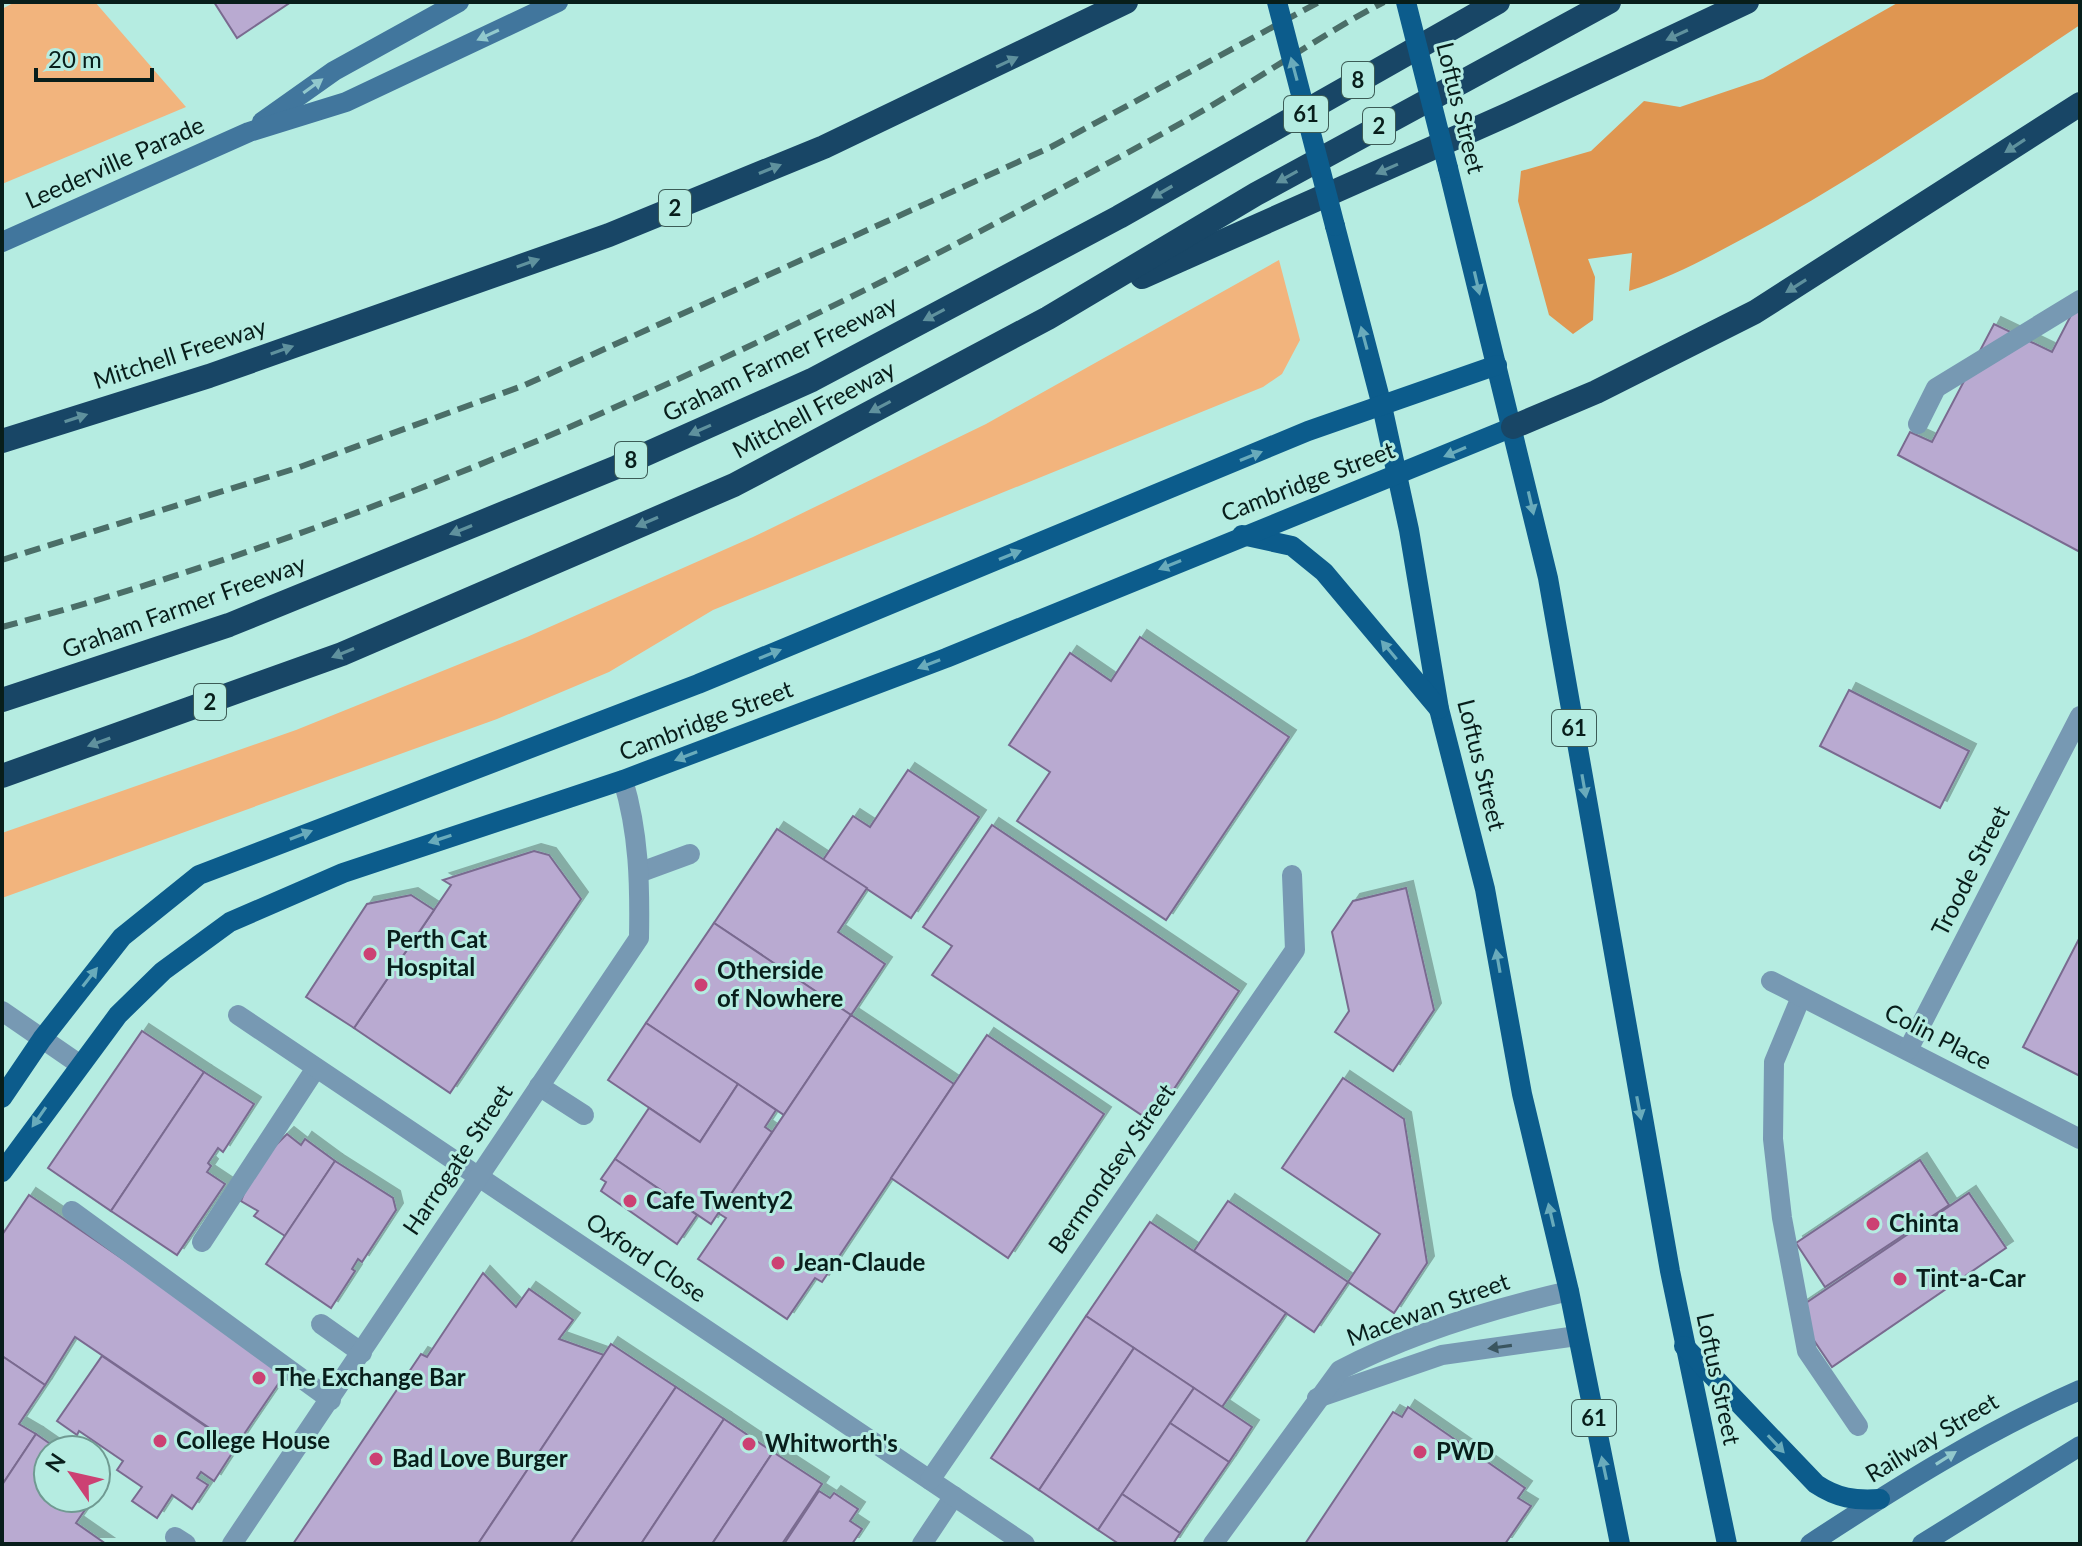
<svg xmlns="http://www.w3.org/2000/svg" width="2082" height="1546" font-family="Lato,sans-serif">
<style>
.green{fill:#f2b47d}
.forest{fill:#df9651}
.building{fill:#b9aad1;stroke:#7a6b90;stroke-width:2;filter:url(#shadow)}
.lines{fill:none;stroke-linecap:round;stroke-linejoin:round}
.lane{stroke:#7799b3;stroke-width:20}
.street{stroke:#7799b3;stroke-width:20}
.secondary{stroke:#41769d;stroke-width:20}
.primary{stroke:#0c5c8c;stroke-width:20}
.highway{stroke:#184666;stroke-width:24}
.rail{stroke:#4b6e68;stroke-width:6;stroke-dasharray:16 8;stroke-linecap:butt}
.primary-bridge{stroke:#0c5c8c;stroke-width:20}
.oneway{fill:#92c9cd}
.oneway2{fill:#5f919d}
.oneway3{fill:#69abbb}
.oneway4{fill:#3a555f}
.poi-dot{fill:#cc4173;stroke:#b5ece1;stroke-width:3}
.labels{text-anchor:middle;stroke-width:6;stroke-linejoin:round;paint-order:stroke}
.shield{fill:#b5ece1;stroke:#3c5c56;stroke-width:2}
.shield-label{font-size:22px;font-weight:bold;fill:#081e1b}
.street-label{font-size:24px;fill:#081e1b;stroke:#b5ece1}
.poi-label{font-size:24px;font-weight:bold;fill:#081e1b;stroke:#b5ece1;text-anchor:start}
</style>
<defs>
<filter id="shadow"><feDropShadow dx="7" dy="-7" stdDeviation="0" flood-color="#0004"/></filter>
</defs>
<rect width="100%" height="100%" fill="#b5ece1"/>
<g class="green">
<polygon points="15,2 95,2 186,107 2,184 2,9"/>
<polygon points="1279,260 1300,340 1282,374 1263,387 713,610 609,672 497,719 2,898 2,833 296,730 527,637 753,537 986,424"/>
</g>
<path class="forest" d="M1899,2H2080V25C1975,95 1873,168 1761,229C1718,252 1676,276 1629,291L1632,253L1588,259L1595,277L1593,320L1573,334L1549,315L1518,201L1521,171L1591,151L1644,101L1680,107L1763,79Z"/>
<g class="building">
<polygon points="214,2 291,2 237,38"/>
<polygon points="2080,298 2080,552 1898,455 1910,432 1932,442 1994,324 2052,352"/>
<polygon points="1140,637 1289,737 1166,920 1017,821 1050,772 1009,745 1070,653 1111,681"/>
<polygon points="1849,690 1969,751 1940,808 1820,746"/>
<polygon points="908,770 979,817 911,918 823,860 853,816 870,827"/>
<polygon points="992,825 1239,991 1152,1122 932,975 952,946 923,927"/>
<polygon points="777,829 867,888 838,932 885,964 851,1015 714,923"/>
<polygon points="534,851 549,855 581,899 450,1093 354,1028 451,885 443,880"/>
<polygon points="1406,888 1434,1010 1393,1071 1335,1032 1349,1011 1332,932 1353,901"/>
<polygon points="411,895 434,910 354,1028 306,997 367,904"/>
<polygon points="714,923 851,1015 784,1115 646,1023"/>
<polygon points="2080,937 2080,1076 2023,1047"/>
<polygon points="851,1015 954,1084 822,1282 815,1278 787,1319 698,1259 726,1218 718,1213"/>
<polygon points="646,1023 738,1084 700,1142 608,1080"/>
<polygon points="142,1031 204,1072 111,1211 48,1168"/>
<polygon points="987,1035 1104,1114 1008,1258 891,1178"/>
<polygon points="204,1072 254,1104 223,1152 218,1148 208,1163 211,1166 207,1172 225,1184 177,1255 111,1211"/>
<polygon points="1343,1078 1404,1119 1427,1263 1394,1313 1348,1282 1380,1234 1282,1168"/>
<polygon points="738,1084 776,1110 765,1127 772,1132 711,1224 615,1159 649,1108 700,1142"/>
<polygon points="287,1134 301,1145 305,1139 335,1161 285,1236 254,1216 258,1211 241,1201 255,1166"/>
<polygon points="615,1159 697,1215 677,1244 601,1191 606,1182 601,1179"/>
<polygon points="1920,1160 1949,1205 1825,1287 1796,1243"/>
<polygon points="335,1161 393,1198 396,1210 362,1262 358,1259 352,1269 355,1271 331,1308 266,1264"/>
<polygon points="1969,1193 2006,1248 1832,1367 1794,1311"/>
<polygon points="29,1195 287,1371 236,1446 75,1337 45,1385 2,1356 2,1235"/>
<polygon points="1228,1201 1348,1282 1314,1332 1194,1251"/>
<polygon points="1150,1222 1286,1313 1222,1407 1086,1316"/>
<polygon points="483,1273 516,1307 529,1289 573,1320 559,1339 604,1355 478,1544 293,1544 421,1354 427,1357"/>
<polygon points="1086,1316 1134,1348 1039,1490 991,1458"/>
<polygon points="611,1344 676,1387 570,1544 478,1544"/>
<polygon points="1134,1348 1194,1388 1098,1530 1039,1490"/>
<polygon points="2,1356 45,1385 19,1424 36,1434 2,1485"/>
<polygon points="102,1356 236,1447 214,1481 201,1472 197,1478 208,1485 192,1509 172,1495 157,1518 132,1501 142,1487 117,1470 123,1461 79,1431 77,1435 57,1421"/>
<polygon points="676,1387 724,1419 641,1544 570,1544"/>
<polygon points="1194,1388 1252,1427 1229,1462 1170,1423"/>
<polygon points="1408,1407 1525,1488 1518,1498 1531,1506 1505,1544 1305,1544 1393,1412 1402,1417"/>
<polygon points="724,1419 773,1452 712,1544 641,1544"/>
<polygon points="1170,1423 1229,1462 1180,1533 1122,1494"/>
<polygon points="36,1434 59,1450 48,1450 48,1498 93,1498 76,1523 106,1544 2,1544 2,1485"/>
<polygon points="773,1452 822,1484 782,1544 712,1544"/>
<polygon points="819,1491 830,1498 834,1493 858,1509 850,1521 862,1529 852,1544 784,1544"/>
<polygon points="1122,1494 1180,1533 1173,1544 1119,1544 1098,1530"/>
</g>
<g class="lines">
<g class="lane">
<polyline points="1918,424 1936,388 2080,300"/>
<polyline points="641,872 690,854"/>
<polyline points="1801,997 1774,1062 1773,1139 1782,1218 1807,1351 1858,1426"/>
<polyline points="2,1011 79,1064"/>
<polyline points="539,1086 584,1115"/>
<polyline points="72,1211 331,1400"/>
<polyline points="202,1242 316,1068"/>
<polyline points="321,1324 362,1353"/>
<polyline points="175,1537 186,1544"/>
<polyline points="922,1544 954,1496"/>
</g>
<g class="street">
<polyline points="1771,981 2080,1139"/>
<polyline points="238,1015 1025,1544"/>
<polyline points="1908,1050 2080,716"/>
<polyline points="1317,1398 1442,1355 1577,1336"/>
<polyline points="930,1480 1295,950 1292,875"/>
<path d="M232,1544L639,938C640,884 639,833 623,780"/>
<path d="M1213,1544L1340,1370C1411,1333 1491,1309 1569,1291"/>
</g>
<g class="secondary">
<polyline points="262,122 334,71 459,2"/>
<polyline points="2,242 249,132 346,102 558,2"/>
<path d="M1810,1544C1897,1487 1984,1432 2080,1390"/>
<polyline points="1922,1544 2080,1446"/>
</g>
<g class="primary">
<polyline points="1448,168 1548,578 1670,1271 1727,1544"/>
<polyline points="1335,226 1382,406 1409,530 1439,709 1485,889 1522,1094 1569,1291 1620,1544"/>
<polyline points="1242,535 1292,546 1324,572 1439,709"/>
<polyline points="2,1098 42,1039 122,937 199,875 698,684 1308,431 1497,365"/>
<polyline points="2,1172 118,1015 163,971 230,922 343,873 623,780 946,658 1513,427"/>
<path d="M1684,1346L1816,1484C1837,1498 1855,1501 1880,1499"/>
</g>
<g class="highway">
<polyline points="1142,277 1509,114 1747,2"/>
<polyline points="1513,427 1596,392 1755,312 2080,104"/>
<polyline points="2,441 209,376 609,235 824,147 1126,2"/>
<polyline points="2,700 229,625 617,467 812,380 1119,217 1498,2"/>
<polyline points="2,776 342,654 734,485 1048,318 1256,194 1609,2"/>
</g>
<g class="rail">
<polyline points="2,560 297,468 525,385 1051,147 1319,2"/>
<path d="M2,627C373,527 736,364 1073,182C1127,153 1182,124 1234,92C1284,62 1332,29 1384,2"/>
</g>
<g class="primary-bridge">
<polyline points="1277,2 1335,226"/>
<polyline points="1406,2 1448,168"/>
</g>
</g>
<defs><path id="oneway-solid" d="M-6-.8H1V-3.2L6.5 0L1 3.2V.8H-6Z" transform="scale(2)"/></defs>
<g class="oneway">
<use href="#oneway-solid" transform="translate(488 35) rotate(155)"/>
<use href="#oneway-solid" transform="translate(313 86) rotate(-36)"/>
<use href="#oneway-solid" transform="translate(1946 1458) rotate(-32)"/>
</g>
<g class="oneway2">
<use href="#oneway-solid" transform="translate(1677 35) rotate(155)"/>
<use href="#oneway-solid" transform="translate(1007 62) rotate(-25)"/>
<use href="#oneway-solid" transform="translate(2015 146) rotate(147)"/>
<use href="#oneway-solid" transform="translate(770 169) rotate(-22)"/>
<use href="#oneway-solid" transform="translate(1387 169) rotate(156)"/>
<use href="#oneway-solid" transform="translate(1287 177) rotate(151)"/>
<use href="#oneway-solid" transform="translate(1162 192) rotate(150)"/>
<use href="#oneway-solid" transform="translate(528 263) rotate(-19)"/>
<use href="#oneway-solid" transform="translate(1796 286) rotate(148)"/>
<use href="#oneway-solid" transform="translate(934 315) rotate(152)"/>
<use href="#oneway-solid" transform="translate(282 350) rotate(-19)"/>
<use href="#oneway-solid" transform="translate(880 407) rotate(152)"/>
<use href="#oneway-solid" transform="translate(76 418) rotate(-18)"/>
<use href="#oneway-solid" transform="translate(700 430) rotate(156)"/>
<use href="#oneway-solid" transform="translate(647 522) rotate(157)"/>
<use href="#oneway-solid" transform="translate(461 530) rotate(158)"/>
<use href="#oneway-solid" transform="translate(343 653) rotate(158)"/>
<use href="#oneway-solid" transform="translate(99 742) rotate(160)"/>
</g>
<g class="oneway3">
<use href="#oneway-solid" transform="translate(1294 69) rotate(-105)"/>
<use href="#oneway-solid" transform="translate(1477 283) rotate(77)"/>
<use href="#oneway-solid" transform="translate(1364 338) rotate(-105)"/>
<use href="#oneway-solid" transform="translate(1455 452) rotate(157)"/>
<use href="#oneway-solid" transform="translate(1251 456) rotate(-22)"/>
<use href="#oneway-solid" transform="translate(1531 503) rotate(77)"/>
<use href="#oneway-solid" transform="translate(1010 555) rotate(-22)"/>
<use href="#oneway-solid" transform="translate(1170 565) rotate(158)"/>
<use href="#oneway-solid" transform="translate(1389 650) rotate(-130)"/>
<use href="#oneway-solid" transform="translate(770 654) rotate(-22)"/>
<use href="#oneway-solid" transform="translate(929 664) rotate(159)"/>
<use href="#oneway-solid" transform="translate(686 756) rotate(159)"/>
<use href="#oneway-solid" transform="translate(1584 786) rotate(80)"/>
<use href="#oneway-solid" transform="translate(301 835) rotate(-21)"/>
<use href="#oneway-solid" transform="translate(440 839) rotate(162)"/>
<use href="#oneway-solid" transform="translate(1498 961) rotate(-100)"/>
<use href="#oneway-solid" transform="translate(90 977) rotate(-52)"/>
<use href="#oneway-solid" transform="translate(1639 1108) rotate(79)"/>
<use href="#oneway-solid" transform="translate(39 1117) rotate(125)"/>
<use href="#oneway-solid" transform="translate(1551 1215) rotate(-103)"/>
<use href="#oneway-solid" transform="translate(1776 1444) rotate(47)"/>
<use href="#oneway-solid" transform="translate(1604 1468) rotate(-102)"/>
</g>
<use class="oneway4" href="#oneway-solid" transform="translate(1500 1347) rotate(172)"/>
<g class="poi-dot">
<circle cx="370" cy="954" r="8"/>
<circle cx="701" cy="985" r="8"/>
<circle cx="630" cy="1201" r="8"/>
<circle cx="1873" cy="1224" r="8"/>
<circle cx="778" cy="1263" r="8"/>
<circle cx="1900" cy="1279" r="8"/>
<circle cx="259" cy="1378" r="8"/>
<circle cx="160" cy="1441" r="8"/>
<circle cx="749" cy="1444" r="8"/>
<circle cx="1420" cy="1452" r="8"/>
<circle cx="376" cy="1459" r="8"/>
</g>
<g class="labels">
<g class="shield">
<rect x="1342" y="62" width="32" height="36" rx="6"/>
<rect x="1284" y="96" width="44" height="36" rx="6"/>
<rect x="1363" y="108" width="32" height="36" rx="6"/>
<rect x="659" y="190" width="32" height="36" rx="6"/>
<rect x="615" y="442" width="32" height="36" rx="6"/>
<rect x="194" y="684" width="32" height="36" rx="6"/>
<rect x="1552" y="710" width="44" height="36" rx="6"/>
<rect x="1572" y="1400" width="44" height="36" rx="6"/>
</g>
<g class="shield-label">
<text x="1358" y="88">8</text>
<text x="1306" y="122">61</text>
<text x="1379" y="134">2</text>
<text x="675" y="216">2</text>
<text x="631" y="468">8</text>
<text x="210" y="710">2</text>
<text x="1574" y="736">61</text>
<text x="1594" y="1426">61</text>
</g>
<g class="street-label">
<text transform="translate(1460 108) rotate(76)" y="8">Loftus Street</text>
<text transform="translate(115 163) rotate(-24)" y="8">Leederville Parade</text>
<text transform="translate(180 354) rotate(-18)" y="8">Mitchell Freeway</text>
<text transform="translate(780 359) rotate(-26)" y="8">Graham Farmer Freeway</text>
<text transform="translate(814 410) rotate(-28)" y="8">Mitchell Freeway</text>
<text transform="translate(1308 482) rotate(-21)" y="8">Cambridge Street</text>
<text transform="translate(184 607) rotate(-20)" y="8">Graham Farmer Freeway</text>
<text transform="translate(706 721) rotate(-21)" y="8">Cambridge Street</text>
<text transform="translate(1481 765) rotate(76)" y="8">Loftus Street</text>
<text transform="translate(1971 871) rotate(-63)" y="8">Troode Street</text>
<text transform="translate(1938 1037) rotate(27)" y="8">Colin Place</text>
<text transform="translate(458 1160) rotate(-56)" y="8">Harrogate Street</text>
<text transform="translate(1112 1169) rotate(-55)" y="8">Bermondsey Street</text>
<text transform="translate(646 1258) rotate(34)" y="8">Oxford Close</text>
<text transform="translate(1428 1310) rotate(-20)" y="8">Macewan Street</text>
<text transform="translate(1718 1379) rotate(78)" y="8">Loftus Street</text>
<text transform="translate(1932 1438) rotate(-31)" y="8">Railway Street</text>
</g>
<g class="poi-label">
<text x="386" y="948">Perth Cat<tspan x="386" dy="28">Hospital</tspan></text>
<text x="717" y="979">Otherside<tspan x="717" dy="28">of Nowhere</tspan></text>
<text x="646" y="1209">Cafe Twenty2</text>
<text x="1889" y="1232">Chinta</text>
<text x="794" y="1271">Jean-Claude</text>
<text x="1916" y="1287">Tint-a-Car</text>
<text x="275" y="1386">The Exchange Bar</text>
<text x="176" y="1449">College House</text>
<text x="765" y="1452">Whitworth's</text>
<text x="1436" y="1460">PWD</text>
<text x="392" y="1467">Bad Love Burger</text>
</g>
</g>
<rect width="2082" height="1546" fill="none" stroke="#081e1b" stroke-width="8"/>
<g transform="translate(72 1474) rotate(304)"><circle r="38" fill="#b5ece1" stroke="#709a92" stroke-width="2"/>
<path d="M0-6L14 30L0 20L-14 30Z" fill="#cc4173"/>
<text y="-12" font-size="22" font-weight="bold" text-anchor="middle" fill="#081e1b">N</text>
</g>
<path d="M36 68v12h116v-12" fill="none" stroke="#081e1b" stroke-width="4"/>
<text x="48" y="68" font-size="24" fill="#081e1b" stroke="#b5ece1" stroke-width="6" paint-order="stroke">20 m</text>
</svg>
